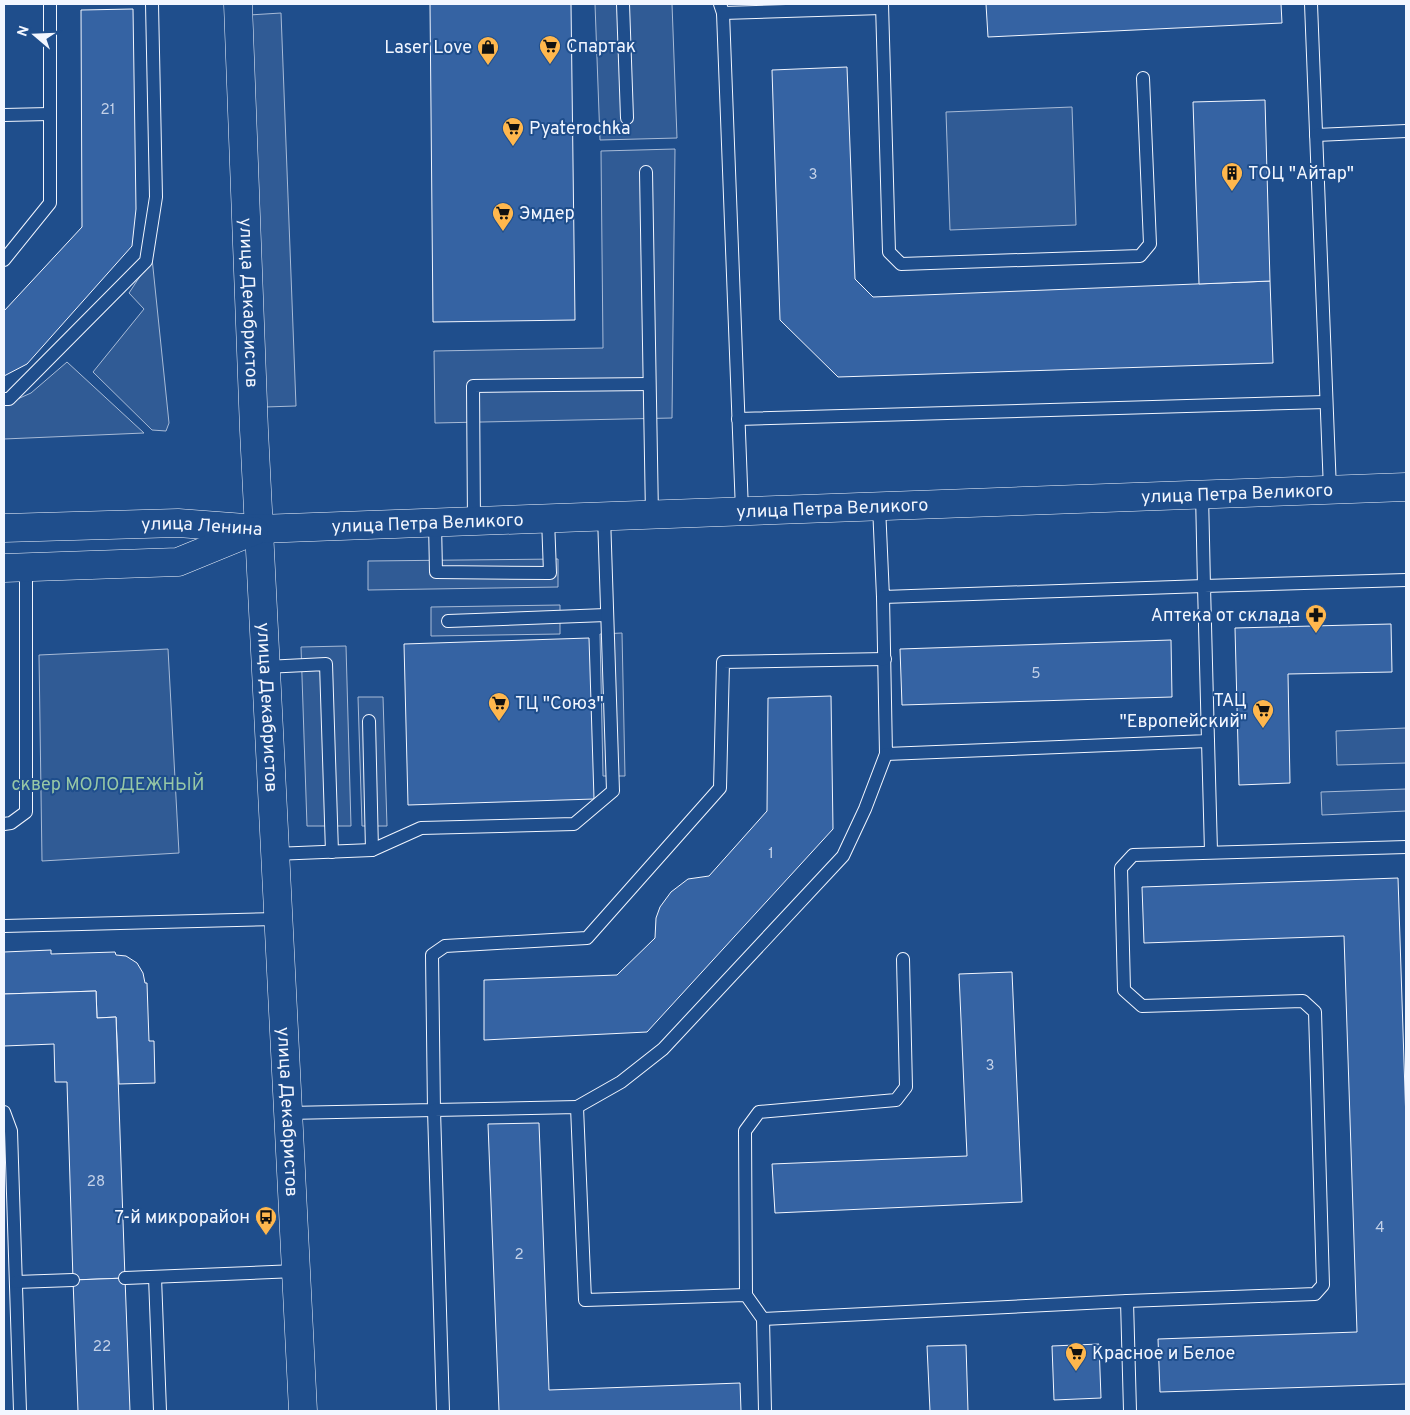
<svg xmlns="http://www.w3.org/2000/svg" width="1410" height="1415" font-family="Overpass,sans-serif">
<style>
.built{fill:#305b95;stroke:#a8bbd7}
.building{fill:#3563a3;stroke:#f2f6ff}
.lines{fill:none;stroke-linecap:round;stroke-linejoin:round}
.lane-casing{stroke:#f2f6ff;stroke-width:14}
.secondary-casing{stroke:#f2f6ff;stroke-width:29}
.lane{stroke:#1f4e8c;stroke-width:12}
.secondary{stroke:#1f4e8c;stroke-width:28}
.labels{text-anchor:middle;stroke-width:4;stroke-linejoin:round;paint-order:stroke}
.number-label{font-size:15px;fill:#c3d1e8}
.poi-label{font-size:18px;fill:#f2f6ff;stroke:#1f4e8c;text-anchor:start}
.street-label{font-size:18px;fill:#f2f6ff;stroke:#1f4e8c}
.park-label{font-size:18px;fill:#97c8a6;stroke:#1f4e8c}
</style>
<rect width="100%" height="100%" fill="#1f4e8c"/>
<g class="built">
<polygon points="595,4 672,4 677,138 600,140"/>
<polygon points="281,13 296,406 265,407 249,15"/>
<polygon points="1072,107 1076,225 950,230 946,112"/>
<polygon points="675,149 672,418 435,423 434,351 603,348 601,151"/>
<polygon points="152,258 169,423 166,431 152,430 93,372 144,309 129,293"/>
<polygon points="67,362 144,433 4,439 4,405 31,393"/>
<polygon points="558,559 558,587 368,590 368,561"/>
<polygon points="560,605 560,634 431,636 431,607"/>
<polygon points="622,633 625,776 603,776 600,634"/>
<polygon points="346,646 351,826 307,826 301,647"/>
<polygon points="168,649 179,853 42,861 39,655"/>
<polygon points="358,697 383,697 387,826 362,826"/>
<polygon points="1406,728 1406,763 1337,765 1336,731"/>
<polygon points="1406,789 1406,811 1322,815 1321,792"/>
</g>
<g class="building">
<polygon points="430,4 571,4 575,320 433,322"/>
<polygon points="986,4 1281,4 1282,23 988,37"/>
<polygon points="133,9 136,209 132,246 27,364 4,376 4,311 82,227 81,10"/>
<polygon points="847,67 855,279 873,297 1270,281 1273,363 838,377 780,320 772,70"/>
<polygon points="1265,100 1270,281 1199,284 1193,102"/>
<polygon points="1391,624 1392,672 1288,674 1290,783 1239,785 1235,628"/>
<polygon points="589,638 594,799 408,805 404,644"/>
<polygon points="1171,640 1172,697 902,705 900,649"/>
<polygon points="831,696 833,829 647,1032 484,1040 484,980 617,975 655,938 656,918 660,907 671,892 688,879 709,876 767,811 768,698"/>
<polygon points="1398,878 1406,1122 1406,1384 1160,1392 1158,1339 1357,1332 1344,936 1144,943 1142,887"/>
<polygon points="51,950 51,954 115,952 116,955 126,956 137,963 143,973 145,983 147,983 149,1041 154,1041 155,1083 119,1084 116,1017 97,1018 96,991 4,994 4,952"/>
<polygon points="1012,972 1022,1202 775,1213 772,1164 967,1156 959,974"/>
<polygon points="96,991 97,1018 116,1017 125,1278 73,1280 67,1082 55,1082 54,1044 4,1046 4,994"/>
<polygon points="539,1123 549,1390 740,1383 741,1411 499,1411 488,1124"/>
<polygon points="125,1278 130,1411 78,1411 73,1280"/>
<polygon points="1099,1344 1101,1398 1054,1400 1052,1346"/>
<polygon points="966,1345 968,1411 930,1411 927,1346"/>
</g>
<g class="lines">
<g class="lane-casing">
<g id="lane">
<polyline points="623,4 627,118"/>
<polyline points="720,4 723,13 742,511"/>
<polyline points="882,4 889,252 901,264 1140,256 1150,244 1143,78"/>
<polyline points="1311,4 1330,490"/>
<polyline points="723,13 882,8"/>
<polyline points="4,115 49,114"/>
<polyline points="1316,135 1406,131"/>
<polyline points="646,172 652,515"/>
<polyline points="4,260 50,203 50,4"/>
<polyline points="4,399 9,399 146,261 156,197 152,4"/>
<polyline points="738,419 1326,402"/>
<polyline points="879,506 883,597 1204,586 1202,494"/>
<polyline points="474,521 473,386 649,384"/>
<polyline points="435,523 436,572 550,573 548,519"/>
<polyline points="883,597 886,754 1208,741 1204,586 1406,580"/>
<polyline points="448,621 606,615"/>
<polyline points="265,667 326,664 332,852"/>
<polyline points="369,721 372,850"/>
<polyline points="1208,741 1211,851"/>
<polyline points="4,824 11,823 26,812 26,567"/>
<polyline points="274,854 372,850 421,828 574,824 613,791 604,516"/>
<polyline points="4,926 278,919"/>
<polyline points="577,1107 621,1082 663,1049 843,856 865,809 886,754"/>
<polyline points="4,1112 11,1131 20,1411"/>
<polyline points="288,1113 434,1110 432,955 445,946 587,938 720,788 723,662 885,659"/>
<polyline points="155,1277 160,1411"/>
<polyline points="125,1278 296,1271"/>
<polyline points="16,1282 73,1280"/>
<polyline points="746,1295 745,1131 759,1112 896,1100 906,1087 903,959"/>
<polyline points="1127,1301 1130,1411"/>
<polyline points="763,1319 1127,1301 1315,1294 1323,1285 1315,1012 1303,1001 1142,1006 1124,990 1121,868 1133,855 1406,847"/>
<polyline points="443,1411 434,1110 577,1107 585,1300 746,1295 763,1319 765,1411"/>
</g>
</g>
<g class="secondary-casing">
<g id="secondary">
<path id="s1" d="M238,4L254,430L303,1411"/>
<path id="s2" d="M4,528L178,523L259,529L1406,487"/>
<polyline points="4,568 178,562 254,531"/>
</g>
</g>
<use href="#lane" class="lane"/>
<use href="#secondary" class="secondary"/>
</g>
<defs>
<g id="supermarket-pin" transform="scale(1.125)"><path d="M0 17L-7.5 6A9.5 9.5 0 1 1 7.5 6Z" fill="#ffb74d" stroke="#1f4e8c"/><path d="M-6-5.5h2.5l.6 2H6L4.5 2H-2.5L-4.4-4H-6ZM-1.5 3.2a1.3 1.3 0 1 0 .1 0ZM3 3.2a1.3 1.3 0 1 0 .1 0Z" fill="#111"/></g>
<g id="shop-pin" transform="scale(1.125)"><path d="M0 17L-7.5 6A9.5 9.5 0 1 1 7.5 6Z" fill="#ffb74d" stroke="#1f4e8c"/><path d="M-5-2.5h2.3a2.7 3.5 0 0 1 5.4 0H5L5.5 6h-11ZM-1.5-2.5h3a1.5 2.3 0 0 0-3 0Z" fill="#111"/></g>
<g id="building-pin" transform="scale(1.125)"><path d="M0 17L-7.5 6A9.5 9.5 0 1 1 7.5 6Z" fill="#ffb74d" stroke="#1f4e8c"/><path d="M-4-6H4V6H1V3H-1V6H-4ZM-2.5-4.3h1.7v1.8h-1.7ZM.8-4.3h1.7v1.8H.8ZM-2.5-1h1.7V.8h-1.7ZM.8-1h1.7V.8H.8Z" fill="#111"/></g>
<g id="pharmacy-pin" transform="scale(1.125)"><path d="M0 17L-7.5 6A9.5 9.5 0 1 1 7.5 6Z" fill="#ffb74d" stroke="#1f4e8c"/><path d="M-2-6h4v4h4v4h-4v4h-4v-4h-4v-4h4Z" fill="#111"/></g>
<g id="bus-pin" transform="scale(1.125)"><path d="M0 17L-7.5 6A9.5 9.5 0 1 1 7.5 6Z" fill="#ffb74d" stroke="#1f4e8c"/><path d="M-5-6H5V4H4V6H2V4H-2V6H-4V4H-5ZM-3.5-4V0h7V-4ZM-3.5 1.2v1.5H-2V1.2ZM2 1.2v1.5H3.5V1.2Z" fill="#111"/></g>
</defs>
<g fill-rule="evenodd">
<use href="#supermarket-pin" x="550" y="46"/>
<use href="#shop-pin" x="488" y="47"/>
<use href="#supermarket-pin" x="513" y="128"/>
<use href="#building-pin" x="1232" y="173"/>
<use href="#supermarket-pin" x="503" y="213"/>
<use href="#pharmacy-pin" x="1316" y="615"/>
<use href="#supermarket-pin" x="499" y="703"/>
<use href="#supermarket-pin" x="1263" y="710"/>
<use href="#bus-pin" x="266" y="1217"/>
<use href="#supermarket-pin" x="1076" y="1353"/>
</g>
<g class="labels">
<g class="number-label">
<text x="108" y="114">21</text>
<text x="813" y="179">3</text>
<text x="1036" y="678">5</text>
<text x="771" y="858">1</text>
<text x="990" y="1070">3</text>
<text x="96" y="1186">28</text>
<text x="1380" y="1232">4</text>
<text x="519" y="1259">2</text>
<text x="102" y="1351">22</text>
</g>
<g class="poi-label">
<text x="566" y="52">Спартак</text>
<text x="472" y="53" text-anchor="end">Laser Love</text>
<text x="529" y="134">Pyaterochka</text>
<text x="1248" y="179">ТОЦ "Айтар"</text>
<text x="519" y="219">Эмдер</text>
<text x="1300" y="621" text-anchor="end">Аптека от склада</text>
<text x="1247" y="706" text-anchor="end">ТАЦ<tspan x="1247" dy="21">"Европейский"</tspan></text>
<text x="515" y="709">ТЦ "Союз"</text>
<text x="250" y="1223" text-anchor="end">7-й микрорайон</text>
<text x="1092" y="1359">Красное и Белое</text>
</g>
<g class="street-label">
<text dy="6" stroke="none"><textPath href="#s1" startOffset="299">улица Декабристов</textPath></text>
<text dy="6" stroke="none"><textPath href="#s2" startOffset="1234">улица Петра Великого</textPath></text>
<text dy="6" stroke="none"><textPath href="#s2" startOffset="829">улица Петра Великого</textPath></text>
<text dy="6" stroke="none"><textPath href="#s2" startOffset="424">улица Петра Великого</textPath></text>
<text dy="6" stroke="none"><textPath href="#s2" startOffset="198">улица Ленина</textPath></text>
<text dy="6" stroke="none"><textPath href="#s1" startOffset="704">улица Декабристов</textPath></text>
<text dy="6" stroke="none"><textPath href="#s1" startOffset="1109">улица Декабристов</textPath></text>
</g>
<g class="park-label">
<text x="108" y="790">сквер МОЛОДЕЖНЫЙ</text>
</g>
</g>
<rect width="1410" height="1415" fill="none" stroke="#f2f6ff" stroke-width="10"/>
<g transform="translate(35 35) rotate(289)" stroke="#1f4e8c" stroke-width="4" paint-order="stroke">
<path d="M0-4L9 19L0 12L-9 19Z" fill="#f2f6ff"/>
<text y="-8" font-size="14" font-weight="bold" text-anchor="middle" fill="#f2f6ff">N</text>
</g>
</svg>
